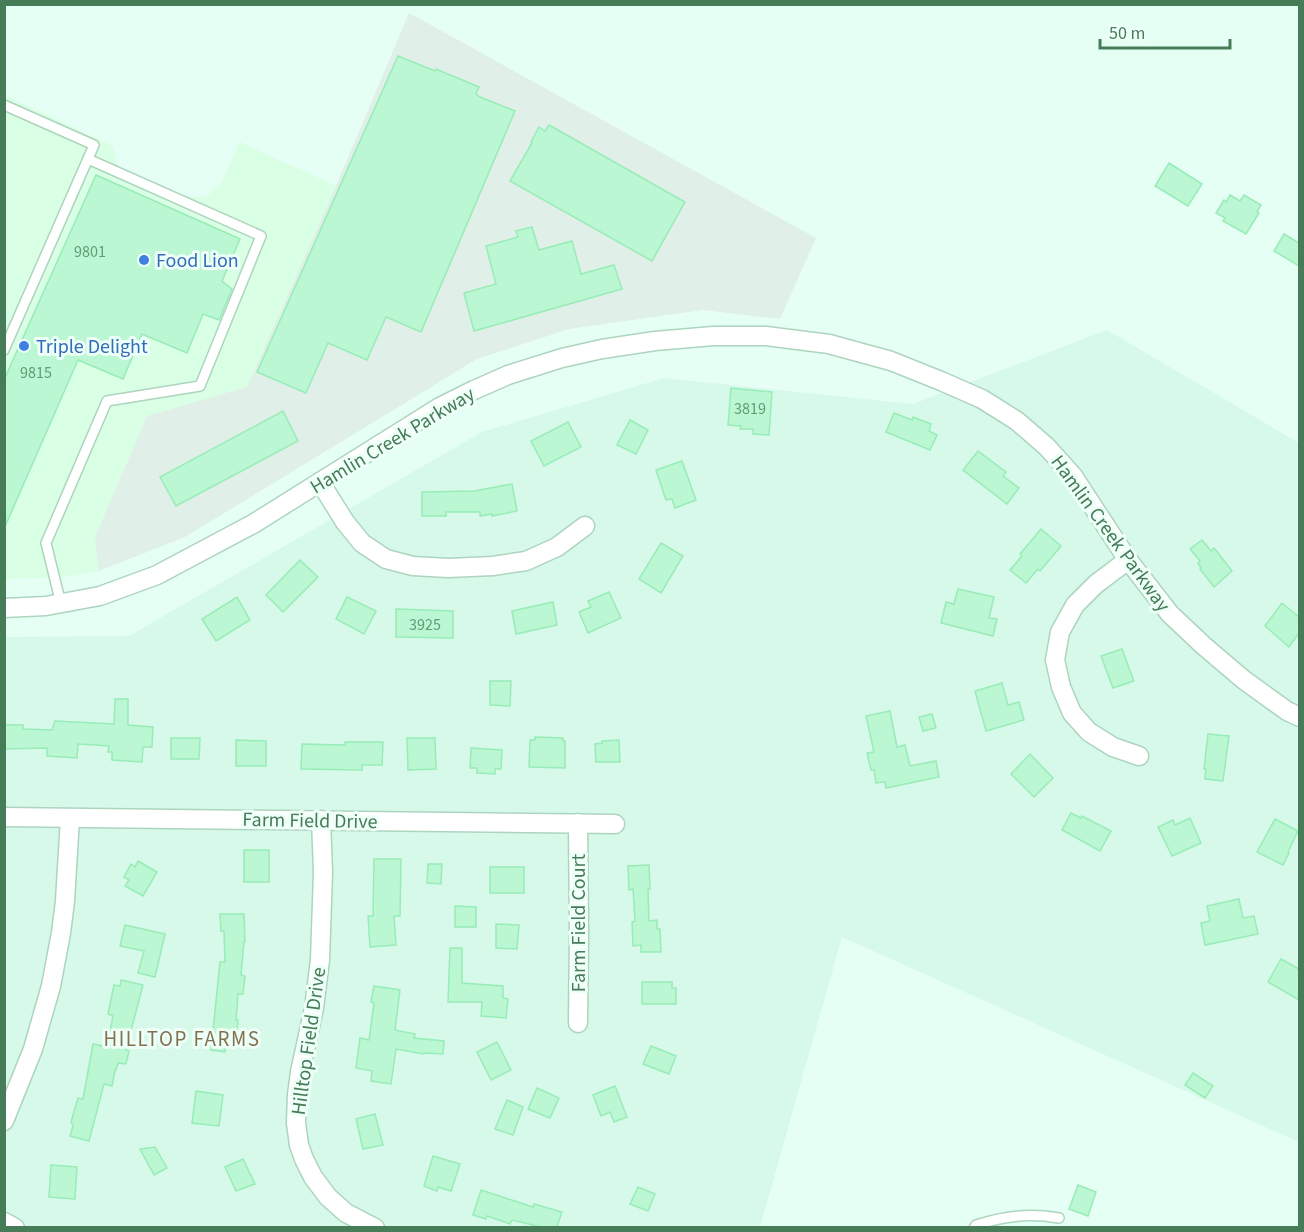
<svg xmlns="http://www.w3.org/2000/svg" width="1304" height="1232" font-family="'Source Sans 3',sans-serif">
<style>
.residential{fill:#d6f9ea}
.commercial{fill:#d9ffe4}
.industrial{fill:#e0efe7}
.building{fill:#baf7d2;stroke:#98ecb7;stroke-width:1.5}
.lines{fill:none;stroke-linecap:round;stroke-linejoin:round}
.service-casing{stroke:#add5be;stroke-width:12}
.minor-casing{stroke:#add5be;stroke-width:21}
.service{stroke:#fff;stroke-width:9}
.minor{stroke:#fff;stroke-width:18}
.shop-dot{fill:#3f7fe0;stroke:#eefff8;stroke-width:2}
.labels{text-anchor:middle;stroke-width:6;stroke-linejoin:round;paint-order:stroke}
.number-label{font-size:16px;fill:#649b77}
.shop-label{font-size:20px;fill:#366cbe;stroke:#eefff8;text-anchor:start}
.street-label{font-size:20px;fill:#477c59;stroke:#eefff8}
.neighbourhood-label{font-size:21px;letter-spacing:1.5px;fill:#837252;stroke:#eefff8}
</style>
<rect width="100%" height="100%" fill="#e6fff5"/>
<polygon class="residential" points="1107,330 1299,443 1299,1142 842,937 760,1227 5,1227 4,637 129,636 482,432 664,378 913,404"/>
<polygon class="commercial" points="4,95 113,146 117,166 186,196 206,197 221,183 240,142 336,186 247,388 147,416 95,537 99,571 64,577 5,579"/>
<polygon class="industrial" points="409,13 816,238 780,319 703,310 569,329 477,359 185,537 99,571 95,537 147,416 247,387 336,186"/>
<g class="building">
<polygon points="398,56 435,71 436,69 479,87 476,94 480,97 515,111 421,332 386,317 367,360 328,343 306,393 257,372"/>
<polygon points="549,125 685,202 652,261 510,181 532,143 531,142 539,127 545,131"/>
<polygon points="1169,163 1202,184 1188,206 1155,186"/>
<polygon points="96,175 240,239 222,281 232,289 219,320 203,314 187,353 142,334 123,379 78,360 4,529 4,380"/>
<polygon points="1230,195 1240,201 1244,195 1261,205 1257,212 1259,213 1246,234 1223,221 1225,218 1216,213 1224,200 1226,202"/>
<polygon points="532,227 539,250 572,241 581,274 614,265 622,289 474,331 464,293 496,284 486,246 518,237 516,231"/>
<polygon points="1284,234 1299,243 1299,266 1274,251"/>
<polygon points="731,388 772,392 769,435 753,434 753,429 740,429 741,426 728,425"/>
<polygon points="283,411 298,441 176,506 160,477"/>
<polygon points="894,413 912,420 913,417 931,424 929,431 937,435 930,450 886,432"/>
<polygon points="630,420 648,430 636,454 617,445"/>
<polygon points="568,422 581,447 544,466 531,441"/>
<polygon points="978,451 1006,472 1003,476 1019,488 1007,504 963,470"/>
<polygon points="682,461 696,500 675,508 672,499 666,500 656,470"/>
<polygon points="512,484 517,511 492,516 492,514 480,516 480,512 446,512 446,516 422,516 422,492 474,491"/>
<polygon points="1041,529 1061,546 1040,571 1038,569 1026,583 1010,570 1022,556 1020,554"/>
<polygon points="1202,540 1211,551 1214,548 1232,571 1214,587 1200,569 1201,568 1198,563 1200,561 1190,549"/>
<polygon points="661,543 683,556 661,593 639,579"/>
<polygon points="300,560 318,577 283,612 266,595"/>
<polygon points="958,589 994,597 989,618 997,619 993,636 941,623 946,602 954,604"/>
<polygon points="609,592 621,618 588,633 579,612 591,607 588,601"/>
<polygon points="237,597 250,620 216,641 202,619"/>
<polygon points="347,597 376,611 364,634 336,619"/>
<polygon points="553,602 557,625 516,634 512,611"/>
<polygon points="1282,603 1299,617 1299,633 1289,647 1265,626"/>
<polygon points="396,609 453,611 453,638 396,637"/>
<polygon points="1122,649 1134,681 1113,688 1101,656"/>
<polygon points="490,681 511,681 510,706 490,705"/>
<polygon points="1002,683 1008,705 1019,702 1024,720 986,731 975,691"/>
<polygon points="115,699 128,699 128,725 153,727 152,747 143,747 142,762 112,760 112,752 108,752 109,746 78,744 77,758 47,756 47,748 4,749 4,725 23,725 23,729 52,730 55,721 114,724"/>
<polygon points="890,711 897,747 905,745 910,766 936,761 939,777 886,788 885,782 876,783 874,770 871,770 867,753 874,752 866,716"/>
<polygon points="932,714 936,728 923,731 919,717"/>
<polygon points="1208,734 1229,736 1223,781 1205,779 1206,769 1204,769"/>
<polygon points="535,737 563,738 563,741 565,741 565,768 529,767 530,740 535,740"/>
<polygon points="171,738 200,738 199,759 171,759"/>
<polygon points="407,738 435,738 436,769 408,770"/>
<polygon points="236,740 266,741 266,766 236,766"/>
<polygon points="619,740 620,762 596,762 595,744 602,743 602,741"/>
<polygon points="345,742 383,742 382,765 362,765 362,770 301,769 302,744 345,745"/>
<polygon points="471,748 502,750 501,769 495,769 495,774 477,773 477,768 470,768"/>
<polygon points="1030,754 1053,778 1034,797 1011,774"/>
<polygon points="1071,813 1081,818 1082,816 1111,831 1100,851 1062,830"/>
<polygon points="1190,818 1201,843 1172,856 1158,827 1173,820 1175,825"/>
<polygon points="1275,819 1298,831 1288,852 1289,853 1283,865 1257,852"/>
<rect x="244" y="850" width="25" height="32"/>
<polygon points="374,859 401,859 400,916 394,916 396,945 370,947 368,916 373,916"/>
<polygon points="138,861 157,872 143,896 125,886 129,880 124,877 131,864 135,867"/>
<polygon points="428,864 442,864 441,884 427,883"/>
<polygon points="649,865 650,889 648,889 649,921 657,920 657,929 660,929 661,952 641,952 641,945 633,946 632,922 635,921 633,889 629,890 628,866"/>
<rect x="490" y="867" width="34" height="26"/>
<polygon points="1239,899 1243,918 1254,916 1258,934 1205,945 1201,923 1210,921 1207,906"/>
<polygon points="455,906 476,907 476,927 455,927"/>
<polygon points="220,914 244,914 245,942 244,942 241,975 245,976 243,994 238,994 236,1020 238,1020 236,1043 226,1042 225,1052 211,1050 220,962 225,962 224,931 221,931"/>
<polygon points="496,924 519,925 517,949 496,948"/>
<polygon points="125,925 165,934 155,977 138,973 144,951 120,946"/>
<polygon points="450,948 462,948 462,983 503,986 503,998 508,999 506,1018 481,1016 482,1002 448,1002"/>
<polygon points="1281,959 1299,969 1299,1000 1268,982"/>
<polygon points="121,980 143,985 126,1050 129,1051 126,1064 118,1063 116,1070 115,1070 112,1086 104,1084 89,1141 70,1136 73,1126 71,1122 78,1098 83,1099 93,1044 107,1047 113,1016 108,1014 114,985 120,986"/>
<polygon points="642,982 672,982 672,988 676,988 676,1004 642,1004"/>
<polygon points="374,986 400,990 395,1030 415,1034 414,1038 444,1041 443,1054 425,1053 424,1054 396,1049 391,1084 371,1081 372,1071 356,1068 360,1038 369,1040 374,1003 371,1002"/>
<polygon points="497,1042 511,1070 491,1080 477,1052"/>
<polygon points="651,1046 676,1056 669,1074 643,1064"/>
<polygon points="1193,1073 1213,1086 1205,1098 1185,1085"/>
<polygon points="615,1086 627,1117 614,1122 610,1112 601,1116 593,1095"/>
<polygon points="537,1088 559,1098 550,1118 528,1109"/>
<polygon points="196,1091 223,1095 219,1126 192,1123"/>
<polygon points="507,1100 523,1107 513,1135 495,1129"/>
<polygon points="375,1114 383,1145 363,1149 356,1119"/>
<polygon points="155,1147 167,1168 154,1175 140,1149"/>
<polygon points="433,1156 460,1164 451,1191 438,1187 437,1191 424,1186"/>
<polygon points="243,1159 255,1184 236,1191 225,1167"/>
<polygon points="51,1165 77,1167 75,1199 49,1197"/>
<polygon points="1078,1185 1096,1192 1088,1216 1069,1209"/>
<polygon points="638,1187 655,1194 648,1211 630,1204"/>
<polygon points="481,1190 533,1207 534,1204 562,1212 557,1227 541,1227 512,1220 510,1224 487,1216 486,1219 473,1215"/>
</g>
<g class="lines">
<g class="service-casing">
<g id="service">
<polyline points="4,105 94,145 4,350"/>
<polyline points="61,604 46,543 107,401 200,386 261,236 88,159"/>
<path d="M974,1228L976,1225C1005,1216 1028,1213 1059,1218"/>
</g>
</g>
<g class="minor-casing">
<g id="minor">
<polyline points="320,482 345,522 362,543 386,559 413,566 448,568 493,566 526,561 557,547 585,526"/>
<polyline points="1128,560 1096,584 1075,605 1060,632 1055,660 1061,687 1072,713 1089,732 1113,747 1139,756"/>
<polyline points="4,608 46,606 100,596 157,575 253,524 440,407 474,390 508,375 562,358 602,349 655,341 713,336 766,336 829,344 891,361 941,381 982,399 1017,421 1047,447 1073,476 1128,560 1170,614 1204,646 1244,680 1287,711 1300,717"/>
<polyline points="4,817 615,824"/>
<polyline points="321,820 323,872 320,960 314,1008 300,1072 297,1095 296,1123 299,1145 304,1159 313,1177 328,1197 346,1213 375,1228"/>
<polyline points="578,1023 579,934 578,823"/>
<polyline points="4,1121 33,1049 51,986 61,933 65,901 70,818"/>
<polyline points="4,1222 15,1228"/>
</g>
</g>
<use href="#service" class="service"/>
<use href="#minor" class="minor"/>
</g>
<g class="shop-dot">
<circle cx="144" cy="260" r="6"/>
<circle cx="24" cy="346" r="6"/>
</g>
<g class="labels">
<g class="number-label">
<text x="90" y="257">9801</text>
<text x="36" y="378">9815</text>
<text x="750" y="414">3819</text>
<text x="425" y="630">3925</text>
</g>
<g class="shop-label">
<text x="156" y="267">Food Lion</text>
<text x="36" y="353">Triple Delight</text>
</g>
<g class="street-label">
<text transform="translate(392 440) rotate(-31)" y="7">Hamlin Creek Parkway</text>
<text transform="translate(1111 533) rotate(54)" y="7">Hamlin Creek Parkway</text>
<text transform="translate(310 820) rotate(1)" y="7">Farm Field Drive</text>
<text transform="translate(578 923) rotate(-90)" y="7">Farm Field Court</text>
<text transform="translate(308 1041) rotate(-82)" y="7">Hilltop Field Drive</text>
</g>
<g class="neighbourhood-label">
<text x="182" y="1046">HILLTOP FARMS</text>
</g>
</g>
<rect width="1304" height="1232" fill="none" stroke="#477c59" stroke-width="12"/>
<path d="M1100 39v9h130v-9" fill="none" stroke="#477c59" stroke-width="3"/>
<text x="1109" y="39" font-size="18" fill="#477c59" stroke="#eefff8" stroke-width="4.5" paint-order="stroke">50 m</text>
</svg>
